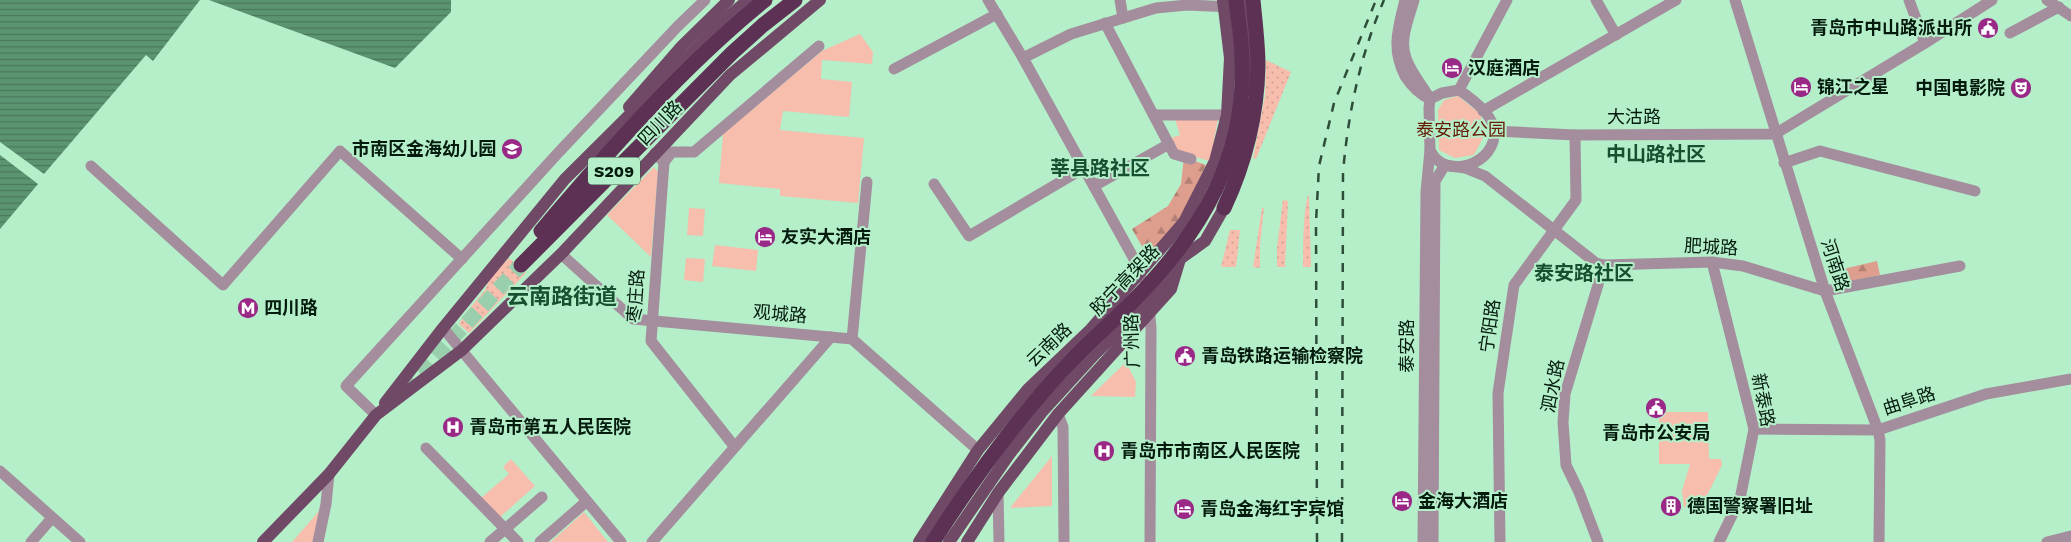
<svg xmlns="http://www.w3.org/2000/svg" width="2071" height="542" font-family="'Work Sans','Noto Sans SC',sans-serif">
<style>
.grass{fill:url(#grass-dots)}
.forest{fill:url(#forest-firs)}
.park{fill:#f7bdad}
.water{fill:url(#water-rules)}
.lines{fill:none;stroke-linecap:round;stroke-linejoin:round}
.highway-tunnel{stroke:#9acfad;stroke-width:15;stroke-dasharray:15 8;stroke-linecap:butt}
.minor{stroke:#a48d9d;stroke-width:11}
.major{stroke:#704967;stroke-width:12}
.highway{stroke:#5d3154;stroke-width:15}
.rail{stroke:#2e4d3a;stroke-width:2.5;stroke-dasharray:9 9;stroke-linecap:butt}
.labels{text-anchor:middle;stroke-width:4;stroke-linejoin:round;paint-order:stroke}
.shield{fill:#b4efc9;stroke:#395b46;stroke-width:1}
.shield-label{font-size:16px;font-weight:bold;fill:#041b0e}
.poi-label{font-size:18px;font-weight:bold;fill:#041b0e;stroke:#b4efc9;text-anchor:start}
.street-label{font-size:18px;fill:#041b0e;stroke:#b4efc9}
.park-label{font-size:18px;fill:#661b06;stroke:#b4efc9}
.quarter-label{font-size:20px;font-weight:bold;fill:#175031;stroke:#b4efc9}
.district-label{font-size:22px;font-weight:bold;fill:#175031;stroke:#b4efc9}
</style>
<defs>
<pattern id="grass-dots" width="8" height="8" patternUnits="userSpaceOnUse" patternTransform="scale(1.25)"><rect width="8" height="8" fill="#f7bdad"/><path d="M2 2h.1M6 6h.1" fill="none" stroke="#d2a294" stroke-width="1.8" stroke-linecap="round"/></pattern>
<pattern id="forest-firs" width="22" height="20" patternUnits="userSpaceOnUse" patternTransform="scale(1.25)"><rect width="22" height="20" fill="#de9e8d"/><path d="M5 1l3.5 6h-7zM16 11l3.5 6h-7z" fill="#b28072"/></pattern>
<pattern id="water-rules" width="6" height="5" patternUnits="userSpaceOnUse" patternTransform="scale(1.25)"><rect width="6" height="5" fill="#5b9470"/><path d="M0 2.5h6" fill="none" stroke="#49785a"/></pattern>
</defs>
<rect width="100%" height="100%" fill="#b4efc9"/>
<g class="grass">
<polygon points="1266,60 1291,72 1256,159 1253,158 1265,96"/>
<path d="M1309,194L1311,267H1303C1303,253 1303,204 1309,194Z"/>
<polygon points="1283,200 1288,201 1285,267 1277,267 1277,248"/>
<polygon points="1262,208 1264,208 1260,245 1260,268 1253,267"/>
<polygon points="1230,230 1240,230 1236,267 1221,267"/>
<polygon points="509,258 526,273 469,333 459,324 465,314 485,290 490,278"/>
</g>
<g class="forest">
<polygon points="1184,157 1206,165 1180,220 1147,255 1132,229 1168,206 1181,184"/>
<polygon points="1877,261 1880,275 1833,285 1830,272"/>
</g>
<g class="park">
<polygon points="860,34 873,52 872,64 822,60 821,79 852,82 849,117 783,111 780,130 864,138 858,203 780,196 780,189 719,183 723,134 822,51"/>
<polygon points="1458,96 1479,113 1487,130 1474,155 1455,158 1439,150 1438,110 1444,100"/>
<polygon points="1175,119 1218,119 1210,161 1177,152 1171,138 1180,135"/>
<polygon points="654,167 658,172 651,257 607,215"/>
<polygon points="689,208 705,209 703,236 687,235"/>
<polygon points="715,245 758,250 756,271 712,266"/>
<polygon points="686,258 705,259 703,282 684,280"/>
<polygon points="1126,362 1136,382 1135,397 1091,396"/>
<polygon points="1659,412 1708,412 1709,459 1721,459 1722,465 1698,514 1684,507 1682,491 1690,464 1659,464"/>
<polygon points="1052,456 1052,506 1010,508"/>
<polygon points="511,459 535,486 499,518 481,498 509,474 503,467"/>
<polygon points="319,511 322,514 315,542 292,542"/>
<polygon points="584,512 608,542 551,542"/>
</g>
<g class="water">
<polygon points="0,0 200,0 153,61 146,55 44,174 0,142"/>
<polygon points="209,0 451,0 451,12 395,68"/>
<polygon points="0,155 38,184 0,229"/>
</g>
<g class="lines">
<polyline class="highway-tunnel" points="404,390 521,265"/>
<g class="minor">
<polyline points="988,0 1023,58 1139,268 1141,278"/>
<polyline points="1120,0 1123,18"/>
<path d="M1405,0C1398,28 1391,49 1405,76C1412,87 1419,94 1430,99"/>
<path d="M1414,0C1409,18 1399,40 1406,58C1411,73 1423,86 1430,99"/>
<polyline points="1596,0 1616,35"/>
<polyline points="1735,0 1825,291 1878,430 1880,440 1879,542"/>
<polyline points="1909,0 1925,43"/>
<polyline points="2047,0 2071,16"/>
<polyline points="1105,23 1174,154 1191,159"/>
<polyline points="2010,33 2059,7"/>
<polyline points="1023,58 1071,34 1156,8 1187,5 1232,7"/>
<polyline points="894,69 997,14"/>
<path d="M1459,90C1471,98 1492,114 1494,130C1498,164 1444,182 1430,150L1429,108L1430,99L1442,93Z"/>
<polyline points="1459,90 1507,0"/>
<polyline points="1483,111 1676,0"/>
<polyline points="1154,115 1227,115"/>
<polyline points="1494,131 1575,135 1775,134 1925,43 1992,0"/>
<polyline points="655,153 664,162 651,341 734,446"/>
<polyline points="664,162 672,152 694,152 819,46"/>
<polyline points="1784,163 1820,151 1975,191"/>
<polyline points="1445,165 1465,168 1485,176 1596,263 1604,265 1712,262 1743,266 1825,291 1960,266"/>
<polyline points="91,166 223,285 340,151 462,259"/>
<polyline points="934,184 969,236 1084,168"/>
<polyline points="1094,186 1169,144"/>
<polyline points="561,254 633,319 852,339 978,450"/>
<polyline points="1712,262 1754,429 1740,499 1719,542"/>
<polyline points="1149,306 1151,328 1150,542"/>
<polyline points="443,328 621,542"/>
<polyline points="852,339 867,182"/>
<polyline points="1058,414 1063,427 1064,542"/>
<polyline points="376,415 346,386 558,153 678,26 705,0"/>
<polyline points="1754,429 1878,430 1986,394 2071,379"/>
<polyline points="426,448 518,542"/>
<polyline points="0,471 80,542"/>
<polyline points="998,493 999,542"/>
<polyline points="31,542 52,518"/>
<polyline points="318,542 326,504 329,474"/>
<polyline points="490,542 542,497"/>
<polyline points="540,542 587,501"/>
<polyline points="652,542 831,337"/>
<polyline points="1423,542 1426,192 1430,150"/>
<polyline points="1433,542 1435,181 1445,165"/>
<polyline points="1500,542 1498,393 1514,285 1576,200 1575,135"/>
<polyline points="1598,542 1579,492 1566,465 1563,422 1565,394 1604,265"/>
<polyline points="2047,542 2071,536"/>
</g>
<g class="major">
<polyline points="1244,0 1250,69 1248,90"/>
<polyline points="629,107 682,46 729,0"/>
<polyline points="385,403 443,328 565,179 728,17 748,0"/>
<polyline points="263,542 329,474 376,415 462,350 561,254 730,75 820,0"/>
<polyline points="919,542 978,450 1028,389 1091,329 1184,222 1215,161 1227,115 1230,58 1223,0"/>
<polyline points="949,542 1008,456 1042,412 1094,355 1148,302 1180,259 1205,241 1224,208"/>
<polyline points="967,542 998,493 1058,414 1171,289 1180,259 1188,246"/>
</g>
<g class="highway">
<path d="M1224,208C1245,163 1257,116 1258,66C1258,44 1255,22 1253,0"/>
<path d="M541,231C610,150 682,67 765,0"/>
<polyline points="521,265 732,53 763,25 795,0"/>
<path d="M933,542C975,476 1021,412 1076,356C1095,336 1117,318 1136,298C1202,231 1246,157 1242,60C1242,40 1238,20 1236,0"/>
</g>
<g class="rail">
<polyline points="1317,542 1316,222 1319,166 1334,103 1376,0"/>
<path d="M1342,542L1343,173C1348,113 1360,56 1384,0"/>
</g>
</g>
<defs>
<g id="civic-disc" transform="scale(1.125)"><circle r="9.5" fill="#992886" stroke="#b4efc9"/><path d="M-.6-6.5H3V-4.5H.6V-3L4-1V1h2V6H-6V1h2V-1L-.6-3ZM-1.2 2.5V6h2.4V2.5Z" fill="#fff"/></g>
<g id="hotel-disc" transform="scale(1.125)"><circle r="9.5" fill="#992886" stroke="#b4efc9"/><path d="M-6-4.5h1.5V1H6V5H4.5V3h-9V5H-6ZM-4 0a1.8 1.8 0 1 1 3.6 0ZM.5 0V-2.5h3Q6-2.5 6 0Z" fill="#fff"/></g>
<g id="theatre-disc" transform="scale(1.125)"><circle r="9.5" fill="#992886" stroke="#b4efc9"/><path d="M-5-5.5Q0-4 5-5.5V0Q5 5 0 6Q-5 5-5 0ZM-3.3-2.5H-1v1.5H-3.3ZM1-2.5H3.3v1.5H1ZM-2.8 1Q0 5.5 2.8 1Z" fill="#fff"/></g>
<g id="school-disc" transform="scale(1.125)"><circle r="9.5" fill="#992886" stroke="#b4efc9"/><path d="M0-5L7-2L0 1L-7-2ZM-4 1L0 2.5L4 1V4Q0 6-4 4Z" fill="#fff"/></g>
<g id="metro-disc" transform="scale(1.125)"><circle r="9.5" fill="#992886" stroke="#b4efc9"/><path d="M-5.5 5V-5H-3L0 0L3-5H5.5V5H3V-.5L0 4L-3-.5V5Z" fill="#fff"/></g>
<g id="hospital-disc" transform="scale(1.125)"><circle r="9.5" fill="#992886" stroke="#b4efc9"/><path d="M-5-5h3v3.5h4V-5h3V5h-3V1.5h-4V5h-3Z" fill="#fff"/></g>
<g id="building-disc" transform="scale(1.125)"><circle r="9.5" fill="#992886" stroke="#b4efc9"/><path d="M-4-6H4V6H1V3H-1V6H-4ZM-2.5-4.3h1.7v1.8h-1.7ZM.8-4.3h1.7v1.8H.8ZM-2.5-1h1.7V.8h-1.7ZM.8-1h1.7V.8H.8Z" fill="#fff"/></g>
</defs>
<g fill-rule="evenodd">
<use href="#civic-disc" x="1988" y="28"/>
<use href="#hotel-disc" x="1452" y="68"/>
<use href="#hotel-disc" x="1801" y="87"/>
<use href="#theatre-disc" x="2021" y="88"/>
<use href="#school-disc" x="512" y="149"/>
<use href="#hotel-disc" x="765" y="237"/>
<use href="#metro-disc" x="248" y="308"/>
<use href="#civic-disc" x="1185" y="356"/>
<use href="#civic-disc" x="1656" y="408"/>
<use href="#hospital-disc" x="453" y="427"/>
<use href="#hospital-disc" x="1104" y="451"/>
<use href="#hotel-disc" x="1402" y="501"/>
<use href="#building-disc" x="1671" y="506"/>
<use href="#hotel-disc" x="1184" y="509"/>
</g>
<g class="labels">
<rect class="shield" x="588" y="157.5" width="52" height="27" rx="4"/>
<g class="shield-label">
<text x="614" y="177">S209</text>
</g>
<g class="poi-label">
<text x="1972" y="34" text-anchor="end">青岛市中山路派出所</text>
<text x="1468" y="74">汉庭酒店</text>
<text x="1817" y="93">锦江之星</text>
<text x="2005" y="94" text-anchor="end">中国电影院</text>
<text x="496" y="155" text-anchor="end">市南区金海幼儿园</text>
<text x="781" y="243">友实大酒店</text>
<text x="264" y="314">四川路</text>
<text x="1201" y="362">青岛铁路运输检察院</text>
<text x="469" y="433">青岛市第五人民医院</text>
<text x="1656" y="439" text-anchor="middle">青岛市公安局</text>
<text x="1120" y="457">青岛市市南区人民医院</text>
<text x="1418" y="507">金海大酒店</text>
<text x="1687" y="512">德国警察署旧址</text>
<text x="1200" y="515">青岛金海红宇宾馆</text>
</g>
<g class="street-label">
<text x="1634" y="123">大沽路</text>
<text transform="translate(660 123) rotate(-46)" y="6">四川路</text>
<text transform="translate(1711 247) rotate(3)" y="6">肥城路</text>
<text transform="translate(1835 265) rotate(72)" y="6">河南路</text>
<text transform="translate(1125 280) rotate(-46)" y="6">胶宁高架路</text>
<text transform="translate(636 296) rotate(-86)" y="6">枣庄路</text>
<text transform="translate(780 314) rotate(5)" y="6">观城路</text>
<text transform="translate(1490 326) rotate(-82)" y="6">宁阳路</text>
<text transform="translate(1132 341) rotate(-92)" y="6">广州路</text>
<text transform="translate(1049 345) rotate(-44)" y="6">云南路</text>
<text transform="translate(1407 346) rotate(-90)" y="6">泰安路</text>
<text transform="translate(1553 386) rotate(-79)" y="6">泗水路</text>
<text transform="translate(1763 400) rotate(79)" y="6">新泰路</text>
<text transform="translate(1909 401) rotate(-18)" y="6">曲阜路</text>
</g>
<g class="park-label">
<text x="1461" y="136">泰安路公园</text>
</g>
<g class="quarter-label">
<text x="1656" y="161">中山路社区</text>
<text x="1100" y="175">莘县路社区</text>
<text x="1584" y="280">泰安路社区</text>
</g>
<g class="district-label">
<text x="562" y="304">云南路街道</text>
</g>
</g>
</svg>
